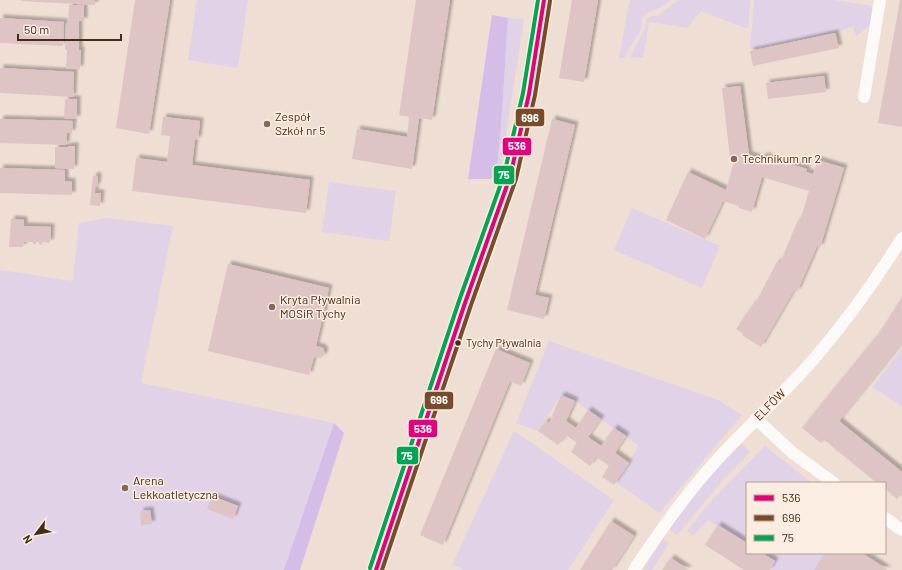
<svg xmlns="http://www.w3.org/2000/svg" width="902" height="570" font-family="Barlow,sans-serif">
<style>
.green{fill:#e1d2e7}
.forest{fill:#d4bde7}
.building{fill:#dec4c5;filter:url(#shadow)}
.lines{fill:none;stroke-linecap:round;stroke-linejoin:round}
.street{stroke:#fcfaf8;stroke-width:12}
.secondary{stroke:#cbc0b8;stroke-width:17}
.bus-1-casing{stroke:#fcede2;stroke-width:7}
.bus-2-casing{stroke:#fcede2;stroke-width:7}
.bus-3-casing{stroke:#fcede2;stroke-width:7}
.bus-1{stroke:#e5007d;stroke-width:4}
.bus-2{stroke:#7a4b2a;stroke-width:4}
.bus-3{stroke:#00a651;stroke-width:4}
.poi-dot{fill:#816a58;stroke:#fcede2;stroke-width:1.5}
.bus-dot{fill:#472c15;stroke:#fcede2;stroke-width:1.5}
.labels{text-anchor:middle;stroke-width:3;stroke-linejoin:round;paint-order:stroke}
.bus-label{font-size:11px;fill:#472c15;stroke:#fcede2;text-anchor:start}
.poi-label{font-size:12px;fill:#472c15;stroke:#fcede2;text-anchor:start}
.street-label{font-size:12px;fill:#472c15;stroke:#fcede2}
.line-badge{stroke:#fcede2;stroke-width:1.5}
.badge-label{font-size:11px;text-anchor:middle;font-weight:bold;fill:#fff}
</style>
<defs>
<filter id="shadow"><feDropShadow dx="3.5" dy="-3.5" stdDeviation="1" flood-color="#0004"/></filter>
</defs>
<rect width="100%" height="100%" fill="#eeded3"/>
<g class="green">
<polygon points="197,0 248,0 238,68 188,60"/>
<polygon points="630,0 671,0 656,10 650,11 642,17 641,29 624,58 619,58"/>
<polygon points="679,0 750,0 748,29 701,11 687,28 649,22 643,58 630,57 646,27 646,19 652,16 657,16"/>
<polygon points="754,0 834,0 872,6 871,25 856,36 853,26 835,33 750,49"/>
<polygon points="508,18 524,19 501,167 497,166 501,127"/>
<polygon points="329,182 396,191 389,241 322,232"/>
<polygon points="632,208 720,246 702,288 614,250"/>
<polygon points="107,218 173,226 141,383 334,423 284,570 0,570 0,270 73,281 79,223"/>
<polygon points="549,341 718,400 742,415 659,513 616,482 629,463 639,446 575,401 561,395 538,431 516,423"/>
<polygon points="902,348 902,407 873,387"/>
<polygon points="514,431 614,500 568,570 465,570 452,565"/>
<polygon points="742,444 750,452 724,479 677,535 667,527 718,464"/>
<polygon points="765,446 812,483 747,483 747,544 708,520 693,536 687,531 712,500"/>
<polygon points="663,539 669,543 652,570 643,570"/>
<polygon points="762,553 826,553 815,570 770,570 775,561"/>
</g>
<g class="forest">
<polygon points="492,15 508,18 501,127 496,175 490,179 468,179"/>
<polygon points="334,423 344,433 300,570 284,570"/>
</g>
<g class="building">
<polygon points="21,0 95,0 95,5 21,1"/>
<polygon points="135,0 170,0 149,134 116,128"/>
<polygon points="416,0 450,0 432,120 419,118 412,169 352,159 357,129 407,137 409,117 399,115"/>
<polygon points="572,0 598,0 584,82 559,78"/>
<polygon points="900,0 902,0 902,127 878,123"/>
<polygon points="69,5 84,5 84,21 79,21 79,50 81,50 80,69 66,69 67,50 65,50 66,23 68,23"/>
<polygon points="0,18 64,22 63,46 0,43"/>
<polygon points="835,33 839,48 753,66 750,51"/>
<polygon points="0,68 74,72 73,97 0,93"/>
<polygon points="824,76 826,92 768,99 766,83"/>
<polygon points="740,86 749,155 762,159 763,156 807,169 806,172 813,174 818,160 844,168 820,248 817,246 797,292 794,290 761,347 742,335 743,334 736,329 754,303 755,304 777,262 780,263 798,220 800,221 809,191 762,177 752,212 739,208 739,206 723,201 705,239 666,220 688,172 726,190 735,157 730,158 722,88"/>
<polygon points="65,99 77,99 77,119 64,118"/>
<polygon points="163,117 200,121 198,140 195,139 192,165 310,180 306,213 132,191 136,158 167,162 170,136 161,135"/>
<polygon points="0,119 73,121 72,133 67,133 66,145 0,143"/>
<polygon points="552,119 575,125 535,295 549,298 544,319 507,310"/>
<polygon points="68,146 75,146 74,169 55,168 55,147 68,147"/>
<polygon points="0,168 65,170 65,181 72,182 72,195 0,193"/>
<polygon points="93,176 98,176 97,187 95,186 95,193 101,193 100,206 90,205"/>
<polygon points="11,219 24,220 24,226 51,227 50,243 42,242 42,245 39,244 39,242 36,242 36,244 33,244 33,242 24,242 23,247 9,247"/>
<polygon points="228,264 329,288 316,346 323,348 325,354 321,358 314,357 309,375 208,351"/>
<polygon points="902,297 902,343 839,421 902,472 902,492 897,499 885,489 885,483 877,483 824,440 821,443 802,428 880,332"/>
<polygon points="496,349 530,363 521,386 510,381 443,545 420,535"/>
<polygon points="561,395 575,401 566,421 576,428 588,410 601,419 588,437 601,446 614,428 626,436 615,453 629,463 614,485 602,477 609,466 596,457 590,466 571,452 577,443 566,435 558,445 538,431 546,421 549,423 553,416 552,416"/>
<polygon points="212,496 238,506 233,519 207,509"/>
<polygon points="150,510 152,524 141,525 140,511"/>
<polygon points="611,521 634,536 612,570 580,570"/>
<polygon points="718,525 747,543 747,553 762,553 775,561 770,570 744,570 705,545"/>
<polygon points="825,553 862,553 888,570 814,570"/>
<polygon points="671,558 689,570 662,570"/>
</g>
<g class="lines">
<g class="street">
<polyline points="864,97 880,0"/>
<polyline points="756,419 794,454 834,483"/>
<polyline points="885,518 902,530"/>
<path d="M634,570C659,532 685,495 716,461C747,427 782,395 813,360C844,324 877,278 902,238"/>
</g>
<polyline class="secondary" points="376,570 465,303 510,177 529,94 544,0"/>
<g class="bus-1-casing">
<polyline id="bus-1" points="376,570 465,303 510,177 529,94 544,0"/>
</g>
<g class="bus-2-casing">
<polyline id="bus-2" points="382,570 471,305 516,179 535,95 550,1"/>
</g>
<g class="bus-3-casing">
<polyline id="bus-3" points="370,568 459,301 504,175 523,93 538,0"/>
</g>
<use href="#bus-1" class="bus-1"/>
<use href="#bus-2" class="bus-2"/>
<use href="#bus-3" class="bus-3"/>
</g>
<g class="poi-dot">
<circle cx="267" cy="124" r="4"/>
<circle cx="734" cy="159" r="4"/>
<circle cx="272" cy="307" r="4"/>
<circle cx="125" cy="488" r="4"/>
</g>
<circle class="bus-dot" cx="458" cy="343" r="3.5"/>
<g class="labels">
<g class="bus-label">
<text x="466" y="347">Tychy Pływalnia</text>
</g>
<g class="poi-label">
<text x="275" y="121">Zespół<tspan x="275" dy="14">Szkół nr 5</tspan></text>
<text x="742" y="163">Technikum nr 2</text>
<text x="280" y="304">Kryta Pływalnia<tspan x="280" dy="14">MOSiR Tychy</tspan></text>
<text x="133" y="485">Arena<tspan x="133" dy="14">Lekkoatletyczna</tspan></text>
</g>
<g class="street-label">
<text transform="translate(770 405) rotate(-45)" y="4">ELFÓW</text>
</g>
</g>
<g class="line-badge">
<rect x="515" y="108" width="30" height="19" rx="4" fill="#7a4b2a"/>
<rect x="502" y="137" width="30" height="19" rx="4" fill="#e5007d"/>
<rect x="493" y="165" width="22" height="20" rx="4" fill="#00a651"/>
<rect x="424" y="391" width="30" height="19" rx="4" fill="#7a4b2a"/>
<rect x="408" y="419" width="30" height="19" rx="4" fill="#e5007d"/>
<rect x="396" y="446" width="23" height="19" rx="4" fill="#00a651"/>
</g>
<g class="badge-label">
<text x="530" y="122">696</text>
<text x="517" y="150">536</text>
<text x="504" y="179">75</text>
<text x="439" y="404">696</text>
<text x="423" y="433">536</text>
<text x="407" y="460">75</text>
</g>
<rect x="746" y="482" width="140" height="72" fill="#fcede2" stroke="#b4a090"/>
<rect x="754" y="495" width="20" height="6" fill="#e5007d" stroke="#b4a090"/>
<text x="782" y="502" font-size="12" fill="#472c15">536</text>
<rect x="754" y="515" width="20" height="6" fill="#7a4b2a" stroke="#b4a090"/>
<text x="782" y="522" font-size="12" fill="#472c15">696</text>
<rect x="754" y="535" width="20" height="6" fill="#00a651" stroke="#b4a090"/>
<text x="782" y="542" font-size="12" fill="#472c15">75</text>
<g transform="translate(36 534) rotate(238)" stroke="#fcede2" stroke-width="3" paint-order="stroke">
<path d="M0-3L7 15L0 10L-7 15Z" fill="#472c15"/>
<text y="-6" font-size="11" font-weight="bold" text-anchor="middle" fill="#472c15">N</text>
</g>
<path d="M18 34v6h103v-6" fill="none" stroke="#472c15" stroke-width="2"/>
<text x="24" y="34" font-size="12" fill="#472c15" stroke="#fcede2" stroke-width="3" paint-order="stroke">50 m</text>
</svg>
